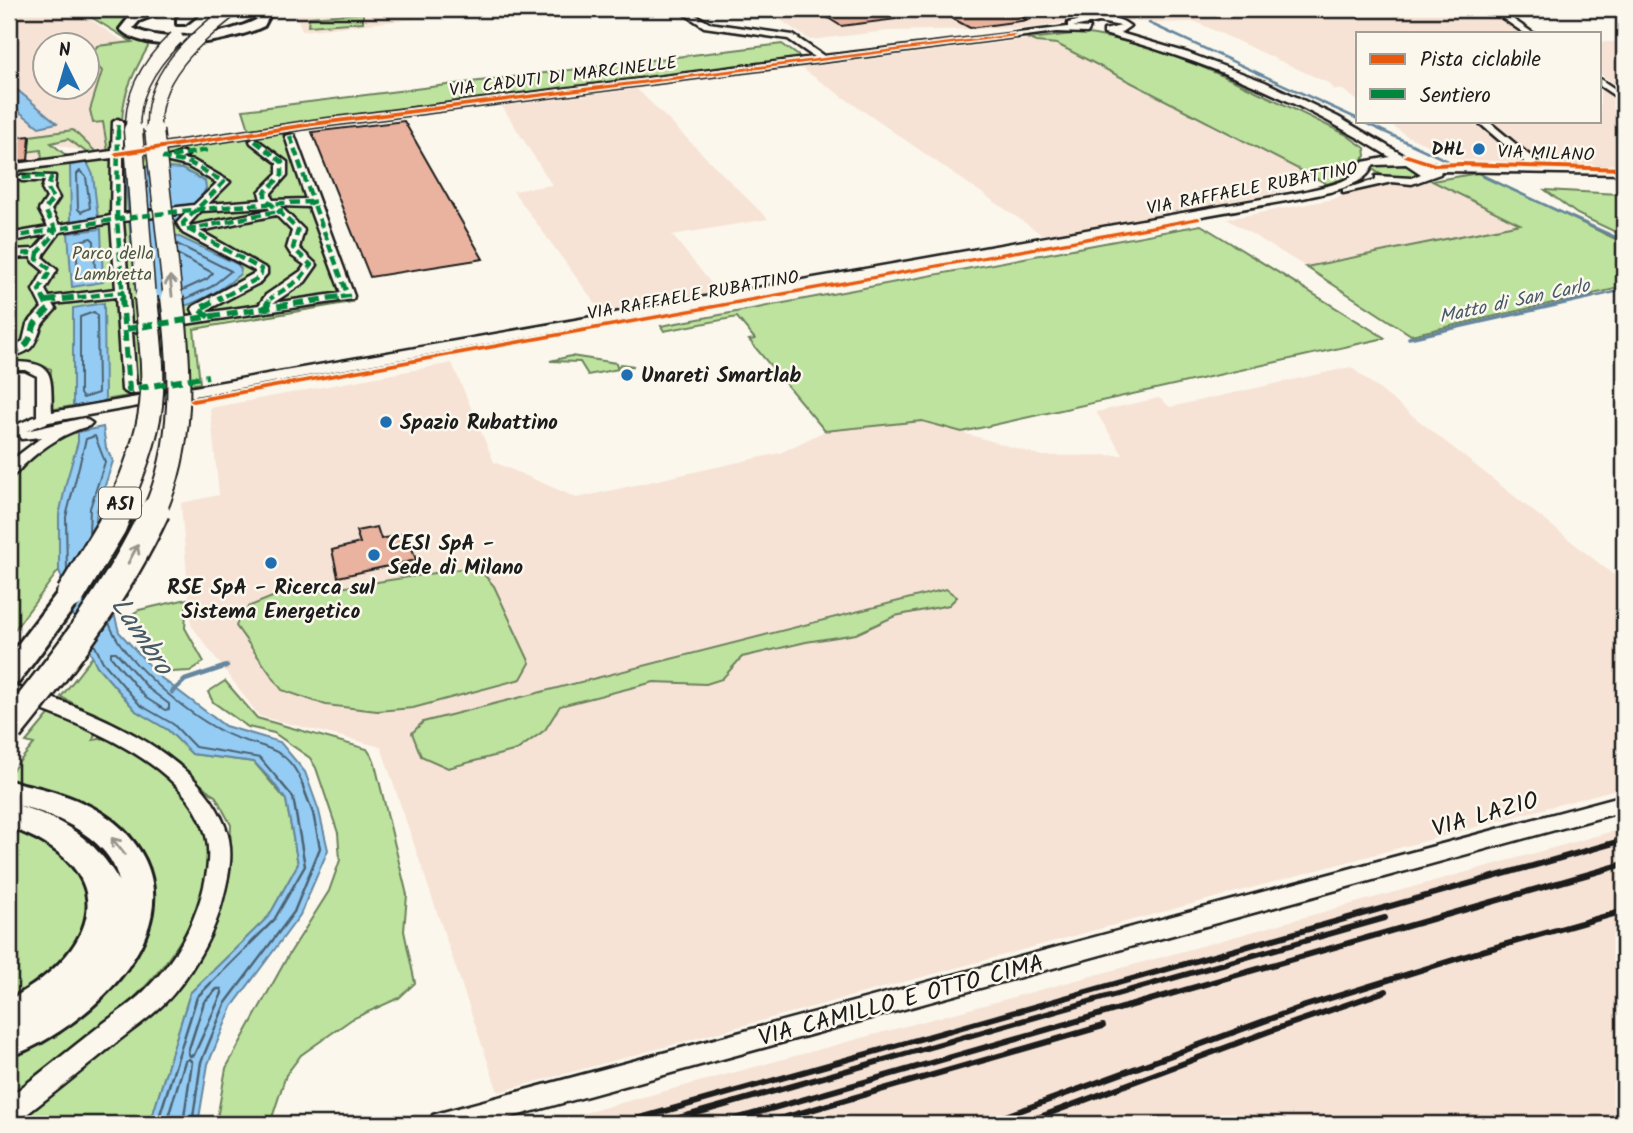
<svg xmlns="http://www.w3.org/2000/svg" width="1633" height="1133" font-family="Kalam,sans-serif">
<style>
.built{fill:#f6e3d5;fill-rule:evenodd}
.green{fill:#bde39e;stroke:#6c805d;stroke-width:2}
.water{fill:#95ccf4;stroke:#65869e;stroke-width:2}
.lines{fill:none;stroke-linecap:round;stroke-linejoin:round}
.shore-far1{stroke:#4c6272;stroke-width:2}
.shore{stroke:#4c6272;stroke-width:2.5}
.stream-far2{stroke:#65869e;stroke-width:2.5}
.stream-far1{stroke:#65869e;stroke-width:3.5}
.stream{stroke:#65869e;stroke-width:4.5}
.building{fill:#eab39f;stroke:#1c1c1c;stroke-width:2}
.minor-casing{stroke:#1c1c1c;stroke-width:5}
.highway-casing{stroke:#1c1c1c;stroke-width:6}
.minor{fill:#fbf7ec;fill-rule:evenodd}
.highway{fill:#fbf7ec;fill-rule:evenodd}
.rail{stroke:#1c1c1c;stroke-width:6}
.highway-bridge-far3-casing{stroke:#1c1c1c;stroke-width:16;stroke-linecap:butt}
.highway-bridge-far2-casing{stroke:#1c1c1c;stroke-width:21;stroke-linecap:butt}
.highway-bridge-far1-casing{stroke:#1c1c1c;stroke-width:26;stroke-linecap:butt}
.highway-bridge-casing{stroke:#1c1c1c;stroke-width:33;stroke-linecap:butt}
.highway-bridge-far3{stroke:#fbf7ec;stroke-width:13}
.highway-bridge-far2{stroke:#fbf7ec;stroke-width:18}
.highway-bridge-far1{stroke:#fbf7ec;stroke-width:22}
.highway-bridge{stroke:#fbf7ec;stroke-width:28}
.quiet-far2{stroke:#00873e;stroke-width:3.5;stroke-dasharray:7 3.5;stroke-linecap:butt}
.quiet-far1{stroke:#00873e;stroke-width:4.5;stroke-dasharray:9 4.5;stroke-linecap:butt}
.quiet{stroke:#00873e;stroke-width:6;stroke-dasharray:11 6;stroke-linecap:butt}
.cycleway-casing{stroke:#fbf7ec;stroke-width:4}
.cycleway{fill:#e8590c;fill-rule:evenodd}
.oneway{stroke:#97948e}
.poi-dot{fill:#1f6fb2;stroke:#fbf7ec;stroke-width:2.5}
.labels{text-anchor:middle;stroke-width:5;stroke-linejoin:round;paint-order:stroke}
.far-street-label{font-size:18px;fill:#1c1c1c;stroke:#fbf7ec}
.far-poi-label{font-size:18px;font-weight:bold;fill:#1c1c1c;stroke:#fbf7ec;text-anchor:end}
.far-park-label{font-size:18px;fill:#4c5843;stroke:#fbf7ec}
.far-water-label{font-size:19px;font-style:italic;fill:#465a68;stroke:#fbf7ec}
.shield{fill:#fbf7ec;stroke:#5f5e5a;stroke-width:2}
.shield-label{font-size:19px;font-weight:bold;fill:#1c1c1c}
.poi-label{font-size:21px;font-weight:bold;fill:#1c1c1c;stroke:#fbf7ec;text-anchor:start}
.near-street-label{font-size:24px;fill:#1c1c1c;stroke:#fbf7ec}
.near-water-label{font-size:28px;font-style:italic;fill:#465a68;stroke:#fbf7ec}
</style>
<rect width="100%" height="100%" fill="#fbf7ec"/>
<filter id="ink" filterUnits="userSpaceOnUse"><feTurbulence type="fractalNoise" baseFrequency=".0143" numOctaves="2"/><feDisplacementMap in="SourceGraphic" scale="14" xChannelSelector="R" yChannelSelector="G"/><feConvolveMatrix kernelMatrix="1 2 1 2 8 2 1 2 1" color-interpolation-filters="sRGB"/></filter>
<g filter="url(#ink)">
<g class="built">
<path d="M9,9H129L84,15L121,40L134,43L102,71L90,110L104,124L108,141V155L85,154L86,152L51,143L68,156L69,160L9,168V104L39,127L56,123L9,83ZM46,46H88V88H46Z"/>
<polygon points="294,9 478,9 482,12 302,31"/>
<polygon points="806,9 1501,9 1493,10 1529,33 1358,33 1358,101 1343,90 1335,90 1328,83 1196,22 1156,23 1092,18 1032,28 887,31 810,40 776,17 811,13"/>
<polygon points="1029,39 1036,42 1056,44 1316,179 1281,186 1285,191 1044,236 801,68"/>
<polygon points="1600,42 1624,42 1624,91 1600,74"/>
<polygon points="1600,82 1624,99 1624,171 1477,167 1407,136 1386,121 1600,121"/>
<polygon points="637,89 768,219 672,235 719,293 603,314 513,191 552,185 502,106"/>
<polygon points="1432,181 1521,224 1306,267 1227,219 1329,200 1384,183 1411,184"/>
<polygon points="452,363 494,462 577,498 780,453 825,431 922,421 1042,456 1123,455 1096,412 1159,398 1170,407 1351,367 1624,583 1624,787 498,1092 381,747 259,716 191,625 181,503 219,495 210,408"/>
<polygon points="1624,828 1624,1124 543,1124 1162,957"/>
</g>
<g class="green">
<path d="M130,9H158L130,18L119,28L125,35L153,40L147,44L148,47C125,87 120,103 122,150L108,152L103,122L93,123L90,110L102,71L90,58L97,46L132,42L86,14Z"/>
<polygon points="363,13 363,22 308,26 309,17"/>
<path d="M1082,33C1176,46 1261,94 1345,134L1365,148L1366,156L1343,179L1327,184L1057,44L1036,42L1029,39Z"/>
<polygon points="782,44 803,59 249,129 243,110"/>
<polygon points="73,130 97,153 85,155 86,152 68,139 51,143 68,157 9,164 42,159 41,150 9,154 9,146 29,143 30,136"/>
<polygon points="292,132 352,302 194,329 200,383 50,410 51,369 34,363 9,362 9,171"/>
<path d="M1397,163L1412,166L1420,174C1406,182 1383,180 1372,168L1377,164Z"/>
<polygon points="1478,173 1624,243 1624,287 1411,335 1306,267 1520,224 1432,181"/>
<polygon points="1545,190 1619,194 1624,199 1624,236 1577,214"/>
<polygon points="1328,192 1331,193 223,393 223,390"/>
<polygon points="1201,225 1385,338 962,432 922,421 825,431 749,340 755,339 737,317 664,331 661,326"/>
<polygon points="571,356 616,363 617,367 621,364 634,366 588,375 580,362 550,361"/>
<polygon points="78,432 78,442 59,516 59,570 9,637 9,483 28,460 61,436"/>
<polygon points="466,568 481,571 494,586 530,663 521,679 413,708 377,711 326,705 282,690 236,626 240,616 250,606 282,593 314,592"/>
<polygon points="946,589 957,597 949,605 895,616 856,634 806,642 742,657 722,679 706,684 654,682 560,706 545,730 517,750 448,768 421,756 412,733 423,722"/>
<polygon points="187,599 185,628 204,662 190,671 171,672 128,626 131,615 139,610"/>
<polygon points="93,656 97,666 136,711 168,730 192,754 254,762 286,800 298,864 269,916 190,993 150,1124 9,1124 9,1121 83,1060 206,940 221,910 229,879 231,825 216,797 154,746 61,697"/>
<polygon points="225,681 257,718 367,749 374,760 407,895 404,931 415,983 399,998 352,1019 301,1055 286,1075 270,1124 216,1124 226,1068 288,956 329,891 340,860 338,833 316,768 310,758 274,733 248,727 213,702 208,692"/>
<path d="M51,712L96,731L93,740L106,738C141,755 177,774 198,808C212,830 212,856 206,880C188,950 141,995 88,1040C62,1062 36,1084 9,1104V1050L23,1044L146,874L32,791L9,787V774L34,744L26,742Z"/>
<polygon points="9,822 23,827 86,867 91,939 18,1011 9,1015"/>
</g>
<g class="water">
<polygon points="9,83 57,123 39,127 9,104"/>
<polygon points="87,162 93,175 98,218 71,221 70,165"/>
<path d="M124,165L182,169L205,181L206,188L203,194L173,226L175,235L237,264L241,269L240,274C212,300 175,311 138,318Z"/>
<polygon points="101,229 103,282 72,287 68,233"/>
<polygon points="104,303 105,401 73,407 73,308"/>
<polygon points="103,427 106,448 113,461 97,510 95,526 106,583 119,632 160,677 225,726 280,742 305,772 319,811 328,850 300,915 232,1007 208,1064 198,1124 150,1124 190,993 269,916 298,864 286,800 272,781 254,762 192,754 168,730 136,711 97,666 78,629 59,570 59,516 66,483 78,442 78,432"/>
</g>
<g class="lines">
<g class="shore-far1">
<polygon points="80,171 86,177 90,208 81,212 78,209 77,174"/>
<polygon points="91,238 94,241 95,274 81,278 78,276 76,242"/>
<polyline points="177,244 231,271 211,287 185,299"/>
<polyline points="179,255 213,273 207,279 183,290"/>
<polygon points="94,312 97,315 98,393 83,398 80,394 80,317"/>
<polyline points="67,571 66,517 86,439 95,436 105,462 90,508 89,533"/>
<path d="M109,623C123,661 185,712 221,731C255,750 285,739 303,785"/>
<polyline points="94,644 103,662 140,705 173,724 195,747 260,758 283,785"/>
<polygon points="111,652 116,652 149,689 169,704 169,709 165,710 146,698 111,657"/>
</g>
<g class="shore">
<polygon points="217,989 221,989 222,993 194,1055 190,1056 188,1052 204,1002"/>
<polyline points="157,1124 197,997 274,920 305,866 293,797 282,784"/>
<polyline points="166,1124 185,1061 189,1059 192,1062 183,1124"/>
<polyline points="192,1124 201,1062 225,1004 294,912 320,848 313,813 302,784"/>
</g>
<g class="stream-far2">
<polyline points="1118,9 1139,18"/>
<polyline points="1149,23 1358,119"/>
<polyline points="1361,121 1448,161"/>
<polyline points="1482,176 1624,241"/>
<polyline points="1584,299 1624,290"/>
</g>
<polyline class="stream-far1" points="1409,338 1592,297"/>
<polyline class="stream" points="172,692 185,680 227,666"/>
</g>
<g class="building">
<polygon points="814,9 879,9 897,19 841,26"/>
<polygon points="935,9 1005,9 1028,20 970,28"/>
<polygon points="404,121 483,259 370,277 312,132"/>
<polygon points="30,136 28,160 9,162 9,138"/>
<polygon points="377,527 381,539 407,533 416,560 338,577 332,550 360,543 356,531"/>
</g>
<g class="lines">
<g class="minor-casing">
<g id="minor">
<path d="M677,9H686L709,23L793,35L824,56L1068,27V23C1089,18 1112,11 1130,26L1120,33L1188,53L1265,82L1338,117L1408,158L1443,165H1528L1477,121H1488L1541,165L1624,168V174L1441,171L1440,174L1412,184L1392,182L1343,193V189L1376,180V176L1411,178L1421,174L1406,164L1376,165L1372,166C1368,186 1321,194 1303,198L49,422L26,431L84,418L92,423L89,426C66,432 44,446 26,463C19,468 18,475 9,477V462L42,437L21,439L20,434L9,438V428L37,416V376L25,370H9V362C55,362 51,372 52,412L1302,192C1323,186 1355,184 1363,162L1390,157C1301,101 1206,61 1104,34V30L1121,26L1099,22L1073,27L1090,28L1087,33L1056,32L313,127L123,156V214L194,205L217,183L187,166L160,160L183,152L188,155L181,159L194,161L230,182L208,204L261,200L259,192L277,174V163L251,143L250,141L255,138L287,162V175L271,193V197L273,200L306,199L285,136L294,134L354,296L353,299L132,332L136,385L170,381L172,384L165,388L129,394L122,390L116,297L53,304L56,309C51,315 43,321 41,327C34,348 31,352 9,357V349L23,341L27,324L42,308L33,290L44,271L33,262L31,257L9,258V250L35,249L48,234L9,242V234L48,227L39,210L47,198L42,189L45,181H22L17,178L22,175L55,176L54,189L59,198L51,210L59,225L111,216L112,158L9,171V165L112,151L113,122L118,119L123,122V150L313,121L814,57L788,39L704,27ZM280,206L309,207L341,293L273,303L305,282L317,265L299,248L304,230ZM268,207L270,210L190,226L189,224L201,211ZM186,213L177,223L183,233L255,271V273L194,306L192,309L195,315L131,324L123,221ZM276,215L292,231L287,248L292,256L305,265L301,271L266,295L259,305L211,312L207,310L259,283L267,274V269L200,231ZM111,223L116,289L49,297L45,290L57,270L43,258L44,254L60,232Z"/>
<polygon points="1489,9 1498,9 1533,33 1524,33"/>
<polygon points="1615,9 1624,9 1624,13"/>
<polygon points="1600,79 1624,95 1624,102 1600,86"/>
<path d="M9,685C83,705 196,750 225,826C235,850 229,875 223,899C215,932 196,966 174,993C158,1012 137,1026 118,1041C85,1068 52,1095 18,1121L9,1124V1097C40,1074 70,1049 101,1025C118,1012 136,1001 150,985C175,960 192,928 202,894C208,872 212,848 203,826C177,757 72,721 9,698Z"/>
<polygon points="1624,795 1624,811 486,1124 430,1124 433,1115 443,1112"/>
</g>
</g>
<g class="highway-casing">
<g id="highway">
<path d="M152,9H170L139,21L133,28C164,45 226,35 256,20L261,9H273L264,26C232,42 148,57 120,29L131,15Z"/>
<polygon points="190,9 204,9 185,24 177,24 177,18"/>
<polygon points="71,586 81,588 84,594 19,682 9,684 9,656 61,588"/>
<path d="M9,781C48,789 92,800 121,828C211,914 93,1027 9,1057V1000C103,949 124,868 9,827ZM17,805C55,814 111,838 119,881C96,839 62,819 17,805Z"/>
</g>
</g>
<use href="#minor" class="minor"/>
<use href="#highway" class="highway"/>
<g class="rail">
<polyline points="619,1124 1624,840"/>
<polyline points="658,1124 1385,918"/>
<polyline points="718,1124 1624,864"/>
<polyline points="762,1124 1103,1026"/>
<polyline points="984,1124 1305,1006 1482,951 1624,911"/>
<polyline points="1021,1124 1270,1031 1386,991"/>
</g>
<g class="highway-bridge-far3-casing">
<g id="highway-bridge-far3">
<path d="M133,132C130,94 150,63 176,38"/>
<path d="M154,132C148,77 195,39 233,9"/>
</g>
</g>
<g class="highway-bridge-far2-casing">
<g id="highway-bridge-far2">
<polyline points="133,130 146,299"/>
<polyline points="154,130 173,299"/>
</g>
</g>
<g class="highway-bridge-far1-casing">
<g id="highway-bridge-far1">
<path d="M117,512C131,478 147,441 151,405C155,370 149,332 146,297"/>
<path d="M154,512C185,444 181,370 172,297"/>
</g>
</g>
<g class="highway-bridge-casing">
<g id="highway-bridge">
<polyline points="71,594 112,526 118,511"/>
<path d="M9,729C65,660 118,591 155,511"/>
</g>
</g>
<use href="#highway-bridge-far3" class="highway-bridge-far3"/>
<use href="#highway-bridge-far2" class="highway-bridge-far2"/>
<use href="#highway-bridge-far1" class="highway-bridge-far1"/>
<use href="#highway-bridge" class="highway-bridge"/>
<polyline class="quiet-far2" points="118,132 118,122"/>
<g class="quiet-far1">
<polyline points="118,130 117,219 123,299"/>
<polyline points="290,136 313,202 307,204"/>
<polyline points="255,141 282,162 282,175 265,192 265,198 298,230 293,248 311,265 300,279 270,299"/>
<polyline points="207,150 164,158 190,163 224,182 183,223 184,227 261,269 261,274 255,280 219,299"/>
<polyline points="9,179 41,176 51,178 48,189 53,198 45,210 55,228"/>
<polyline points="187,230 283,210"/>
<path d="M9,238C110,218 210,205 313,202L348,296L329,299"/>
<polyline points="38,253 37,259 51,270 39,290 44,299"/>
<polyline points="9,254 38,253 53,236 55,228"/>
<polyline points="64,299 124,292"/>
</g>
<g class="quiet">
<polyline points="122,297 129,390 208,376"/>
<polyline points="46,301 80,297"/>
<polyline points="264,310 271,297"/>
<polyline points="209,317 199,309 222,297"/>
<polyline points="126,329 340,297"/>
<path d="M9,353C29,347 28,344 34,326C36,320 44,314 49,309L43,297"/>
</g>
<g class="cycleway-casing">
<g id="cycleway">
<polygon points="1014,34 1016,36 313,126 116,156 113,154 116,152 313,122"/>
<polygon points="1407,154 1435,163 1461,162 1624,167 1624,171 1461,166 1435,167 1405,157 1404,156"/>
<polygon points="1198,217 1200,218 1200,220 193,403 189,401 193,399"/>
</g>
</g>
<use href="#cycleway" class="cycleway"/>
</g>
<defs><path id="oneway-shaft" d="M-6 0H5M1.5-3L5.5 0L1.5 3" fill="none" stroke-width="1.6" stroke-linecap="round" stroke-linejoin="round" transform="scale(1.75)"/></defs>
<g class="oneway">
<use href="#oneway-shaft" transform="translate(171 286) rotate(-96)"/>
<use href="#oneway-shaft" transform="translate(133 554) rotate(-62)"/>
<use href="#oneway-shaft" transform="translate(118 846) rotate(-128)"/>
</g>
</g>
<g class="poi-dot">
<circle cx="1479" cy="149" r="7"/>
<circle cx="627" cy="375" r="7"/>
<circle cx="386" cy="422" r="7"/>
<circle cx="374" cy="555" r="7"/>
<circle cx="271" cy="563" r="7"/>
</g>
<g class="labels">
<g class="far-street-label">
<text transform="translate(563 76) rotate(-7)" y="6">VIA CADUTI DI MARCINELLE</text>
<text transform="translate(1546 153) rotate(2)" y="6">VIA MILANO</text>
<text transform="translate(1252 188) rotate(-11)" y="6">VIA RAFFAELE RUBATTINO</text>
<text transform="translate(693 295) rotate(-10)" y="6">VIA RAFFAELE RUBATTINO</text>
</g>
<g class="far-poi-label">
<text x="1465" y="155">DHL</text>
</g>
<g class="far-park-label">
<text x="113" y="259">Parco della<tspan x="113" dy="21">Lambretta</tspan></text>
</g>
<g class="far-water-label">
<text transform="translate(1514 300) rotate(-12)" y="7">Matto di San Carlo</text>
</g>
<rect class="shield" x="99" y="487.5" width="42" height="31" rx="5"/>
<g class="shield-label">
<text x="120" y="510">A51</text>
</g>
<g class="poi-label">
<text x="641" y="382">Unareti Smartlab</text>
<text x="400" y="429">Spazio Rubattino</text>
<text x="388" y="550">CESI SpA -<tspan x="388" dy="24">Sede di Milano</tspan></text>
<text x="271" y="594" text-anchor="middle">RSE SpA - Ricerca sul<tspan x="271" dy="24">Sistema Energetico</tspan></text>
</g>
<g class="near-street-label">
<text transform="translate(1485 814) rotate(-16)" y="8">VIA LAZIO</text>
<text transform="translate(901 1000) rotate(-15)" y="8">VIA CAMILLO E OTTO CIMA</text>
</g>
<g class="near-water-label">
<text transform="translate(143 635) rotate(56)" y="10">Lambro</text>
</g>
</g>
<rect width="1633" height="1133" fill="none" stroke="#fbf7ec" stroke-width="35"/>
<rect x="18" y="18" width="1598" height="1098" fill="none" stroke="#1c1c1c" stroke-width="2.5" filter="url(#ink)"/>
<rect x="1356" y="32" width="245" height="91" fill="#fbf7ec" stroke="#a29f99" stroke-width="2"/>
<rect x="1370" y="54" width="35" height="10" fill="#e8590c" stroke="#a29f99" stroke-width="2"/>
<text x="1420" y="66" font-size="21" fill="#1c1c1c">Pista ciclabile</text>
<rect x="1370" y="89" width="35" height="10" fill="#00873e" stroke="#a29f99" stroke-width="2"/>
<text x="1420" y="102" font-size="21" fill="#1c1c1c">Sentiero</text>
<g transform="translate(66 66) rotate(355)"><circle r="33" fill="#fbf7ec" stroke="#a29f99" stroke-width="2"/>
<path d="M0-5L12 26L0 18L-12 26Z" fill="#1f6fb2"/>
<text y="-10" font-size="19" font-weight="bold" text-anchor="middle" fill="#1c1c1c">N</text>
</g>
</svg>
